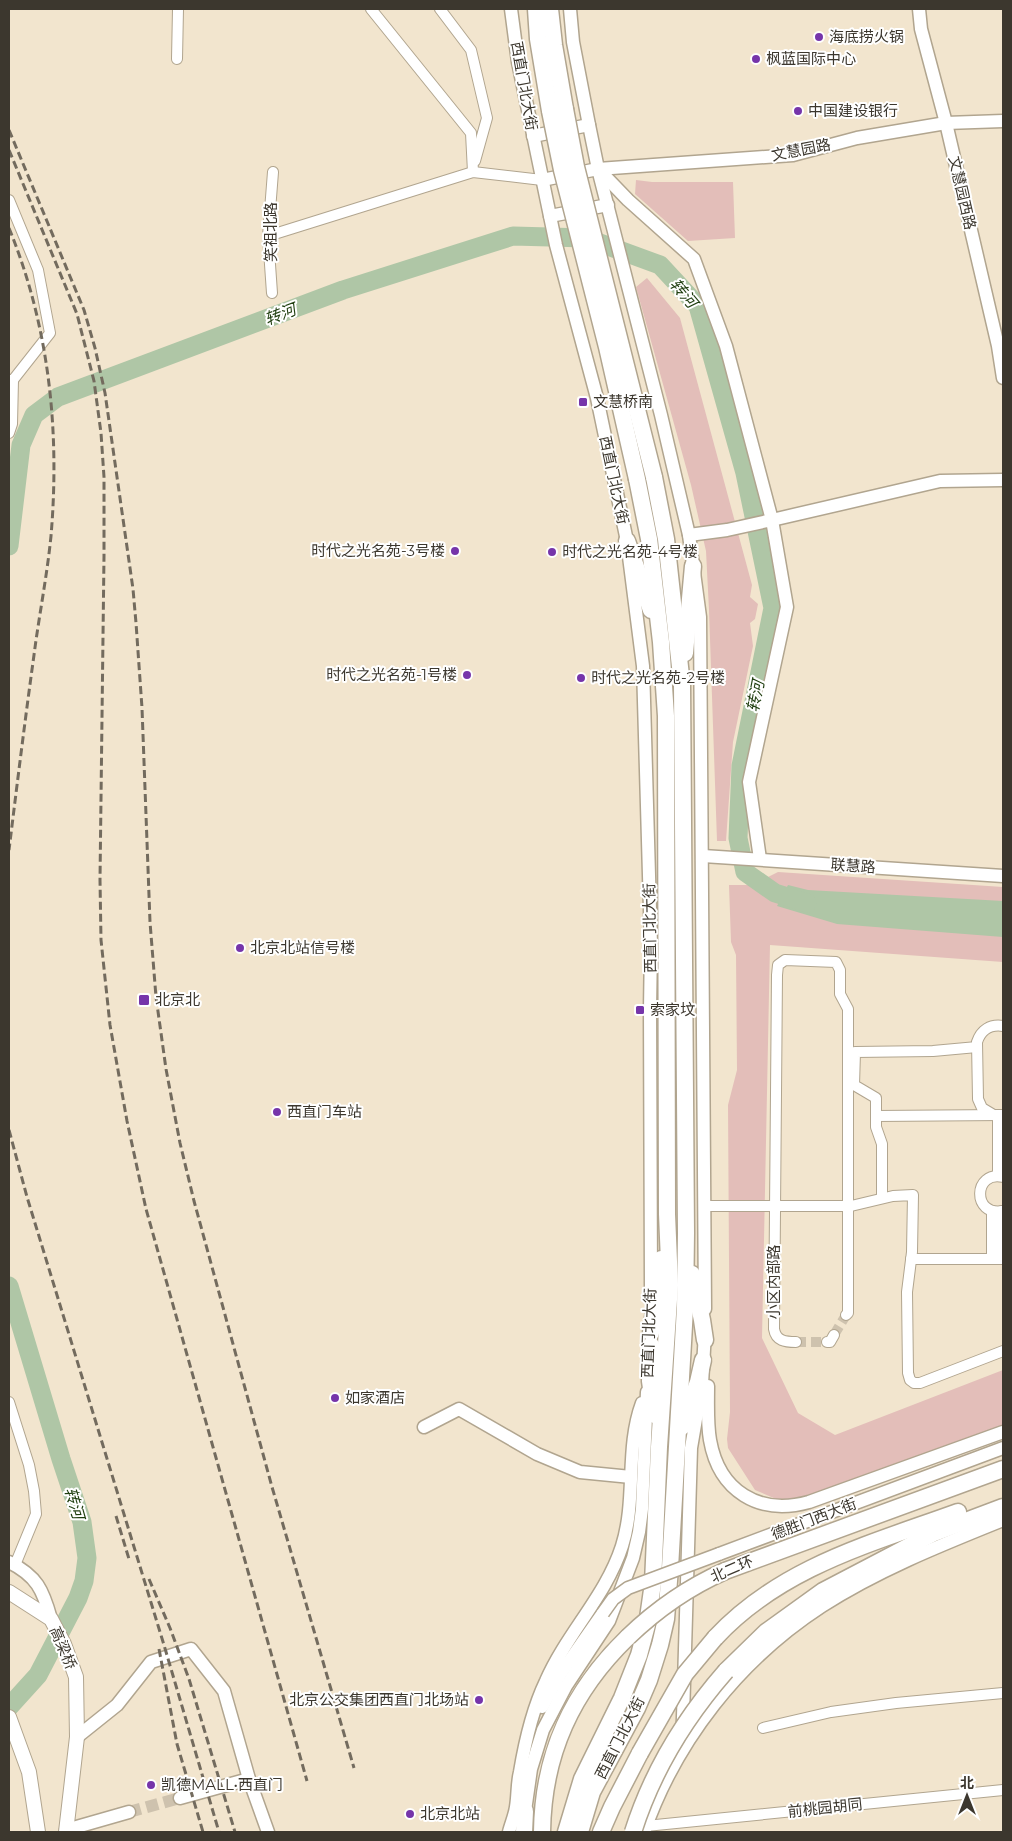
<svg xmlns="http://www.w3.org/2000/svg" width="1012" height="1841" font-family="Montserrat,'Noto Sans SC',sans-serif">
<style>
.green{fill:#e3beb9}
.water{fill:#afc6a6}
.lines{fill:none;stroke-linecap:round;stroke-linejoin:round}
.river{stroke:#afc6a6;stroke-width:19}
.minor-tunnel{stroke:#cec2ae;stroke-width:10;stroke-dasharray:10 5;stroke-linecap:butt}
.tertiary-tunnel{stroke:#cec2ae;stroke-width:12;stroke-dasharray:12 6;stroke-linecap:butt}
.minor-casing{stroke:#b1a58f;stroke-width:12}
.tertiary-casing{stroke:#b1a58f;stroke-width:15}
.secondary-casing{stroke:#b1a58f;stroke-width:16}
.trunk-casing{stroke:#b1a58f;stroke-width:19}
.minor{stroke:#fff;stroke-width:10}
.tertiary{stroke:#fff;stroke-width:12}
.secondary{stroke:#fff;stroke-width:14}
.trunk{stroke:#fff;stroke-width:16}
.rail{stroke:#736b5e;stroke-width:3;stroke-dasharray:8 4;stroke-linecap:butt}
.tertiary-bridge-casing{stroke:#b1a58f;stroke-width:15;stroke-linecap:butt}
.trunk-bridge-casing{stroke:#b1a58f;stroke-width:19;stroke-linecap:butt}
.tertiary-bridge{stroke:#fff;stroke-width:12}
.trunk-bridge{stroke:#fff;stroke-width:16}
.poi-dot{fill:#7635aa;stroke:#fff;stroke-width:2}
.labels{text-anchor:middle;stroke-width:4;stroke-linejoin:round;paint-order:stroke}
.poi-label{font-size:15px;fill:#3c372e;stroke:#fff;text-anchor:start}
.street-label{font-size:15px;fill:#3c372e;stroke:#fff}
.water-label{font-size:16px;font-style:italic;fill:#1e3d0e;stroke:#fff}
</style>
<rect width="100%" height="100%" fill="#f2e5ce"/>
<g class="green">
<polygon points="636,180 652,182 733,182 735,238 688,241 635,194"/>
<polygon points="647,278 680,318 752,585 750,597 758,604 755,619 750,623 753,646 733,742 726,841 717,841 709,610 706,551 691,485 636,287"/>
<polygon points="778,872 1003,887 1003,962 770,945 762,1338 798,1413 835,1435 1003,1370 1003,1429 802,1499 776,1499 755,1490 728,1448 727,1439 730,1412 728,1105 737,1070 736,955 731,942 729,885 752,885"/>
</g>
<polygon class="water" points="788,885 808,890 1003,901 1003,937 837,924 777,906"/>
<g class="lines">
<g class="river">
<polyline points="9,546 21,445 34,415 58,397 343,290 513,236 586,238 660,265 698,306 745,473 773,608 741,766 738,838 745,872 775,893 807,903"/>
<polyline points="9,1286 61,1459 82,1522 87,1558 84,1581 78,1598 38,1675 9,1707"/>
</g>
<g class="minor-tunnel">
<polyline points="834,1335 846,1315"/>
<polyline points="796,1342 827,1342"/>
</g>
<polyline class="tertiary-tunnel" points="129,1812 180,1798"/>
<g class="minor-casing">
<g id="minor">
<polyline points="371,9 471,133 473,172"/>
<polyline points="440,9 471,50 487,118 475,161"/>
<polyline points="177,59 178,9"/>
<polyline points="9,200 38,270 50,333 13,380"/>
<polyline points="268,236 473,172 542,180"/>
<polyline points="272,293 268,236 273,172"/>
<polyline points="9,380 13,380 12,424 9,433"/>
<polyline points="977,1047 933,1051 855,1052 854,1085 876,1098 876,1116 1003,1115"/>
<path d="M992,1114L982,1108L978,1099L977,1042C981,1030 990,1024 1003,1026"/>
<polyline points="876,1116 876,1127 882,1144 882,1198"/>
<polyline points="998,1176 998,1115"/>
<path d="M1003,1177C973,1170 972,1217 1003,1211"/>
<polyline points="704,1206 851,1206 893,1196 913,1195 912,1252 907,1292 908,1373 910,1380 914,1383 920,1383 1003,1351"/>
<polyline points="992,1211 992,1259"/>
<polyline points="1002,1211 1002,1259"/>
<polyline points="911,1259 1003,1259"/>
<path d="M796,1342C785,1342 776,1341 774,1329L777,975L778,965L785,960L836,962L840,970V994L848,1009V1313L846,1315"/>
<polyline points="827,1342 830,1342 834,1335"/>
<polyline points="9,1402 29,1465 34,1491 36,1514 15,1565"/>
<polyline points="763,1728 831,1712 896,1703 1003,1693"/>
<polyline points="646,1826 1003,1790"/>
</g>
</g>
<g class="tertiary-casing">
<g id="tertiary">
<polyline points="511,9 518,62 556,245 597,398 627,541 643,666 651,945 650,1009 651,1287"/>
<polyline points="570,9 573,42 589,125 598,169 661,415 689,535 700,617 705,1309"/>
<polyline points="919,9 921,29 946,123 998,346 1003,378"/>
<polyline points="533,136 589,125"/>
<polyline points="600,171 628,200 694,259 726,346 772,520 940,481 1003,480"/>
<polyline points="542,180 598,169 793,155 857,138 946,123 1003,121"/>
<polyline points="550,216 608,205"/>
<polyline points="689,535 727,530 772,520 787,607 749,782 760,859"/>
<polyline points="703,856 1003,876"/>
<path d="M708,1386C708,1404 707,1423 710,1440C719,1491 759,1516 809,1502L1003,1432"/>
<polyline points="424,1427 459,1409 537,1454 580,1472 631,1477"/>
<polyline points="719,1554 1003,1448"/>
<path d="M9,1562C37,1576 43,1590 51,1619"/>
<polyline points="542,1707 561,1673 603,1613"/>
<polyline points="77,1737 117,1705 151,1662 191,1649 224,1691 249,1779 268,1832"/>
<polyline points="682,1750 691,1448 702,1384 705,1332"/>
<polyline points="180,1798 249,1779"/>
<polyline points="524,1818 531,1769 543,1730 566,1686 609,1621 633,1558 639,1532 642,1509 647,1392"/>
<polyline points="66,1830 129,1812"/>
<path d="M509,1832C511,1824 515,1815 516,1807C518,1795 517,1784 520,1772C525,1742 532,1710 546,1681C567,1633 606,1596 622,1546C637,1499 625,1449 642,1403"/>
<path d="M644,1832C676,1740 739,1660 822,1606C878,1570 941,1545 1003,1520"/>
</g>
</g>
<g class="secondary-casing">
<g id="secondary">
<polyline points="9,1592 51,1619 64,1644 76,1677 77,1737 66,1832"/>
<polyline points="9,1717 29,1772 38,1832"/>
</g>
</g>
<g class="trunk-casing">
<g id="trunk">
<polyline points="536,9 538,39 550,111"/>
<polyline points="550,9 554,45 565,109"/>
<polyline points="627,541 651,610"/>
<polyline points="685,653 693,566"/>
<polyline points="692,1274 702,1320 705,1340"/>
<polyline points="651,1333 661,1259"/>
<polyline points="651,1345 650,1381 655,1415"/>
<polyline points="682,1427 698,1382 703,1360"/>
<polyline points="725,1571 1003,1469"/>
<path d="M715,1638C781,1567 870,1544 958,1512"/>
<polyline points="726,1671 766,1632 823,1591 934,1533 1003,1507"/>
<polyline points="524,1832 525,1811"/>
<path d="M542,1832C543,1754 572,1691 628,1637"/>
<polyline points="566,1832 582,1779 622,1698 639,1655 647,1625 653,1583 659,1447 670,1285 667,1214 666,716 661,642 649,539 637,479"/>
<polyline points="580,1832 592,1792 637,1708 649,1680 660,1645 666,1619 670,1568 685,1308 686,1233 682,685 666,539 654,477"/>
<polyline points="601,1832 612,1807 640,1753"/>
</g>
</g>
<use href="#minor" class="minor"/>
<use href="#tertiary" class="tertiary"/>
<use href="#secondary" class="secondary"/>
<use href="#trunk" class="trunk"/>
<g class="rail">
<polyline points="9,130 84,310 95,348 105,393 133,589 136,623 142,708 150,922 156,997 166,1069 180,1143 194,1201 272,1487 354,1768"/>
<polyline points="9,150 77,314 94,381 101,433 104,477 104,556 100,880 101,940 110,1025 127,1121 146,1209 307,1781"/>
<path d="M9,228C49,326 60,430 51,536C47,576 39,616 34,655C25,720 17,785 9,850"/>
<polyline points="9,1130 27,1197 164,1645 219,1832"/>
<polyline points="116,1516 129,1559"/>
<polyline points="149,1579 170,1628 189,1679 235,1832"/>
<polyline points="159,1649 177,1744 203,1832"/>
</g>
<g class="tertiary-bridge-casing">
<polyline id="tertiary-bridge" points="603,1613 613,1599 628,1588 719,1554"/>
</g>
<g class="trunk-bridge-casing">
<g id="trunk-bridge">
<polyline points="565,109 576,167 654,477"/>
<polyline points="550,111 562,170 607,347 637,479"/>
<path d="M628,1637C657,1609 689,1587 725,1571"/>
<polyline points="640,1753 685,1674 715,1638"/>
<path d="M633,1832C652,1772 684,1719 726,1671"/>
</g>
</g>
<use href="#tertiary-bridge" class="tertiary-bridge"/>
<use href="#trunk-bridge" class="trunk-bridge"/>
</g>
<g class="poi-dot">
<circle cx="819" cy="37" r="5"/>
<circle cx="756" cy="59" r="5"/>
<circle cx="798" cy="111" r="5"/>
<rect x="578" y="397" width="10" height="10" rx="2.5"/>
<circle cx="455" cy="551" r="5"/>
<circle cx="552" cy="552" r="5"/>
<circle cx="467" cy="675" r="5"/>
<circle cx="581" cy="678" r="5"/>
<circle cx="240" cy="948" r="5"/>
<rect x="138" y="994" width="12" height="12" rx="2.5"/>
<rect x="635" y="1005" width="10" height="10" rx="2.5"/>
<circle cx="277" cy="1112" r="5"/>
<circle cx="335" cy="1398" r="5"/>
<circle cx="479" cy="1700" r="5"/>
<circle cx="151" cy="1785" r="5"/>
<circle cx="410" cy="1814" r="5"/>
</g>
<g class="labels">
<g class="poi-label">
<text x="829" y="42">海底捞火锅</text>
<text x="766" y="64">枫蓝国际中心</text>
<text x="808" y="116">中国建设银行</text>
<text x="593" y="407">文慧桥南</text>
<text x="445" y="556" text-anchor="end">时代之光名苑-3号楼</text>
<text x="562" y="557">时代之光名苑-4号楼</text>
<text x="457" y="680" text-anchor="end">时代之光名苑-1号楼</text>
<text x="591" y="683">时代之光名苑-2号楼</text>
<text x="250" y="953">北京北站信号楼</text>
<text x="155" y="1005">北京北</text>
<text x="650" y="1015">索家坟</text>
<text x="287" y="1117">西直门车站</text>
<text x="345" y="1403">如家酒店</text>
<text x="469" y="1705" text-anchor="end">北京公交集团西直门北场站</text>
<text x="161" y="1790">凯德MALL•西直门</text>
<text x="420" y="1819">北京北站</text>
</g>
<g class="street-label">
<text transform="translate(524 86) rotate(80)" y="5">西直门北大街</text>
<text transform="translate(801 150) rotate(-11)" y="5">文慧园路</text>
<text transform="translate(962 193) rotate(77)" y="5">文慧园西路</text>
<text transform="translate(271 232) rotate(-90)" y="5">笑祖北路</text>
<text transform="translate(614 480) rotate(78)" y="5">西直门北大街</text>
<text transform="translate(853 866) rotate(4)" y="5">联慧路</text>
<text transform="translate(650 928) rotate(-91)" y="5">西直门北大街</text>
<text transform="translate(774 1282) rotate(-90)" y="5">小区内部路</text>
<text transform="translate(649 1333) rotate(-88)" y="5">西直门北大街</text>
<text transform="translate(814 1519) rotate(-21)" y="5">德胜门西大街</text>
<text transform="translate(732 1569) rotate(-23)" y="5">北二环</text>
<text transform="translate(63 1648) rotate(67)" y="5">高梁桥</text>
<text transform="translate(620 1738) rotate(-63)" y="5">西直门北大街</text>
<text transform="translate(825 1808) rotate(-6)" y="5">前桃园胡同</text>
</g>
<g class="water-label">
<text transform="translate(684 293) rotate(50)" y="6">转河</text>
<text transform="translate(280 314) rotate(-21)" y="6">转河</text>
<text transform="translate(755 696) rotate(-79)" y="6">转河</text>
<text transform="translate(75 1503) rotate(74)" y="6">转河</text>
</g>
</g>
<rect width="1012" height="1841" fill="none" stroke="#3c372e" stroke-width="20"/>
<g transform="translate(967 1796)" stroke="#ffffff" stroke-width="4" paint-order="stroke">
<path d="M0-4L9 19L0 12L-9 19Z" fill="#3c372e"/>
<text y="-8" font-size="14" font-weight="bold" text-anchor="middle" fill="#3c372e">北</text>
</g>
</svg>
